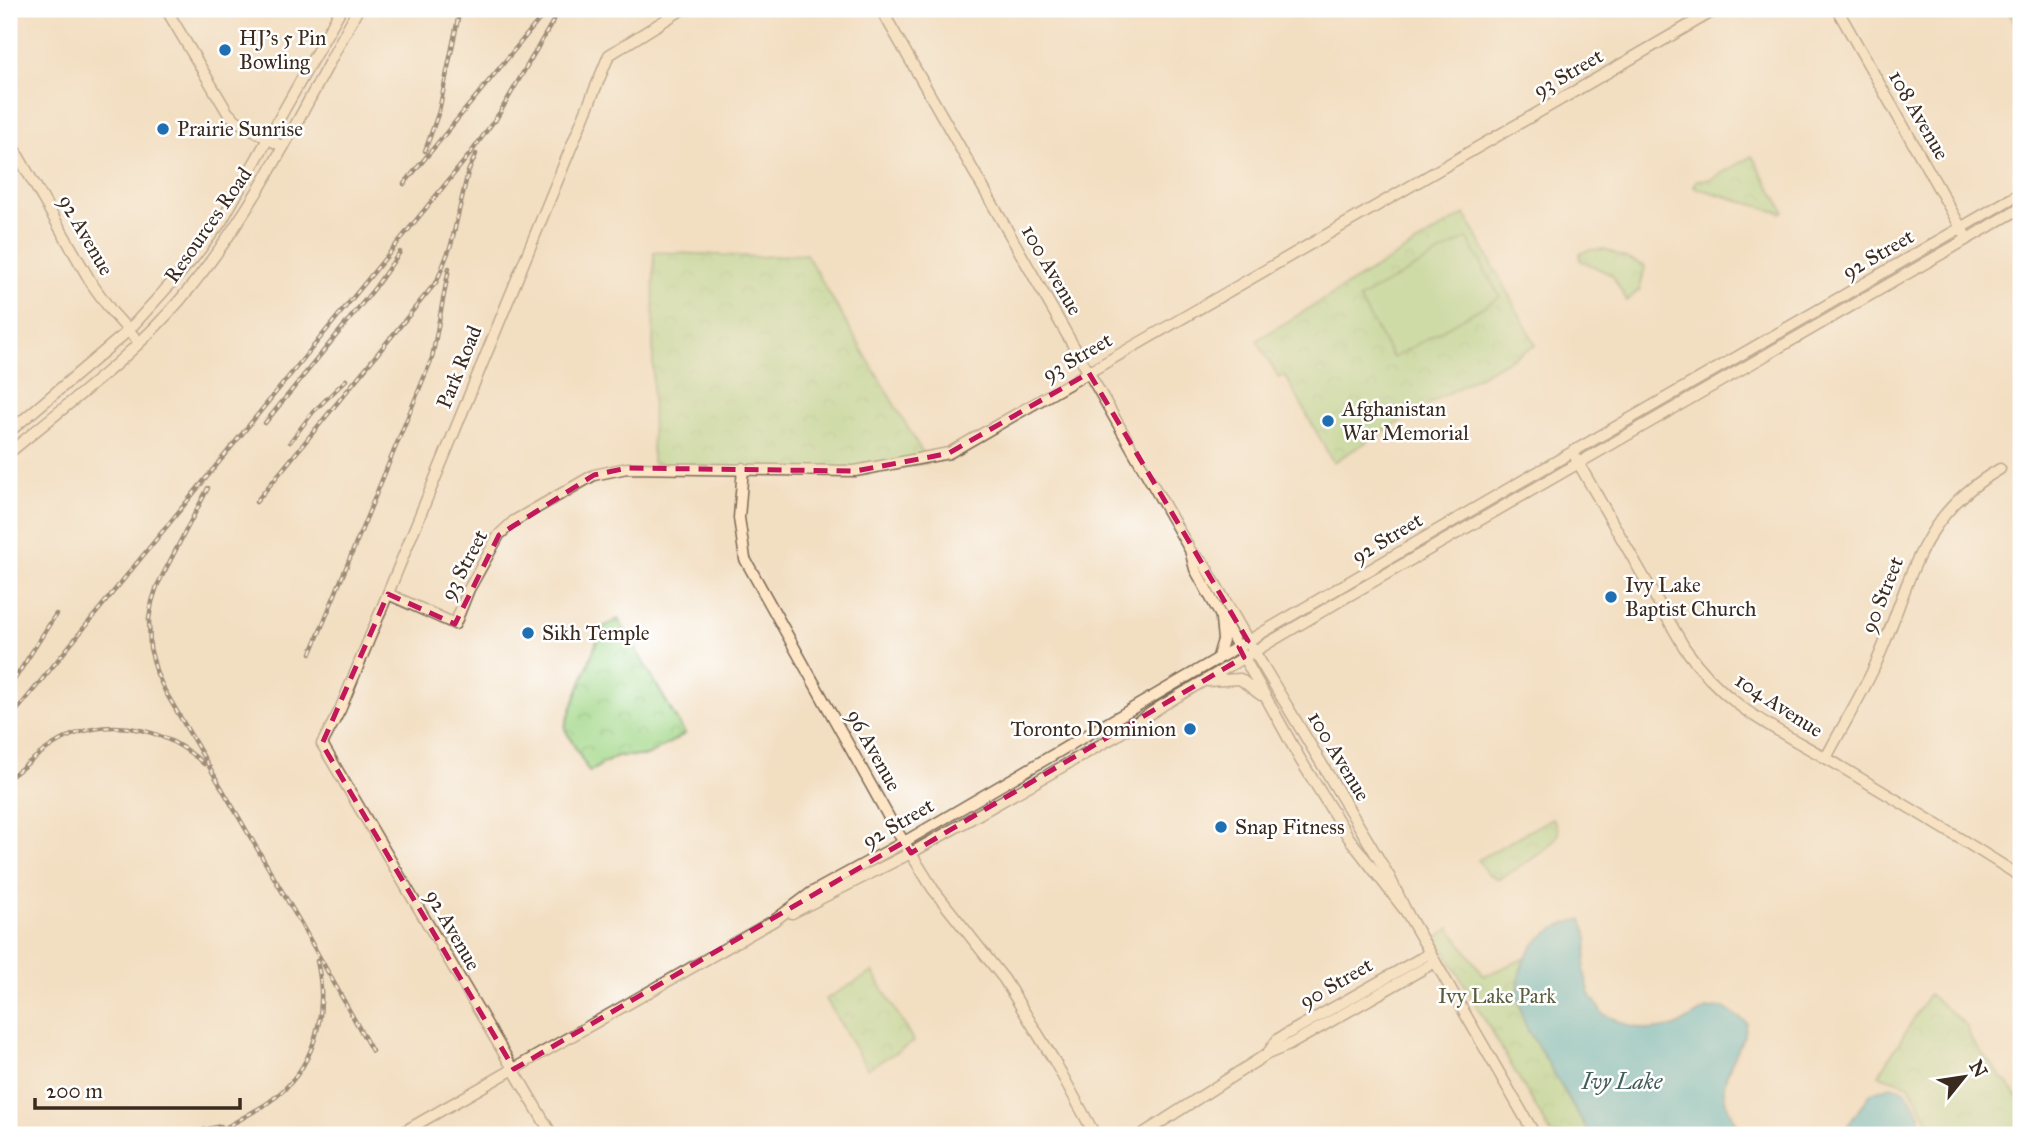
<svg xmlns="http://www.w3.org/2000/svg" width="2030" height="1144" font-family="'IM FELL Great Primer',serif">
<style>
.park{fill:url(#park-crowns);stroke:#6f8053;stroke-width:2}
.pitch{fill:#a3d788;stroke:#6f8053;stroke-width:2}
.water{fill:#50bacd;stroke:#467276;stroke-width:2}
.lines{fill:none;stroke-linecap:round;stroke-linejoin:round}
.secondary-casing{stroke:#7b6957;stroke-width:13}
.secondary{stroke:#fde5c5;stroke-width:10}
.rail-casing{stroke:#3b2a1e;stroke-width:4.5}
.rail{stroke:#fff;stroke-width:2;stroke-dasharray:5;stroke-linecap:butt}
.marked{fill:none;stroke:#c2185b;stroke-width:5;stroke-dasharray:14 9;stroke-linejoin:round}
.poi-dot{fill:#1f6fb2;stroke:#fff;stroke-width:2.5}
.labels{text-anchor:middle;stroke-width:5;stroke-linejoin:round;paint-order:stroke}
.poi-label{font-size:21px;fill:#3b2a1e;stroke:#fff;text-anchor:start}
.street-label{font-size:21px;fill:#3b2a1e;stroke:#fff}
.park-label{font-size:21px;fill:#5a5e3e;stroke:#fff}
.water-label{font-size:23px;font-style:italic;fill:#425c5b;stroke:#fff}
</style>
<defs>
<pattern id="park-crowns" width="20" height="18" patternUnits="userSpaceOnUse" patternTransform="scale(1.75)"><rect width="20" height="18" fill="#a3d788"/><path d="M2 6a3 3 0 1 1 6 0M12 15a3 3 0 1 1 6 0" fill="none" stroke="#8db975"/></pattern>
</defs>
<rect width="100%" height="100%" fill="#fff"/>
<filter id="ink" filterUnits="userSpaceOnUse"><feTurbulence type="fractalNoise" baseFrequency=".0143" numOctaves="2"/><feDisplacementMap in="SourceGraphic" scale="14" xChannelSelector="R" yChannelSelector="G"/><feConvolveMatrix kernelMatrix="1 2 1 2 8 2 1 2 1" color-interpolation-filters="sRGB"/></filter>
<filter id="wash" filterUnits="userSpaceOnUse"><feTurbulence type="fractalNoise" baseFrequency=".00686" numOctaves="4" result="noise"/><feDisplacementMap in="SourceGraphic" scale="28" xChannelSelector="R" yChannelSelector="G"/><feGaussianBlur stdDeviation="1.57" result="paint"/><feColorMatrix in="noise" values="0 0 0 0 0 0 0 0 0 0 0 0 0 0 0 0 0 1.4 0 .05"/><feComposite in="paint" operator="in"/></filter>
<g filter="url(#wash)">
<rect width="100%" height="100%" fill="#f2dec1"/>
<g class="park">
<polygon points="2007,9 2021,9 2021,34"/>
<polygon points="1752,156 1784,211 1781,213 1694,187 1697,180 1711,179"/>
<polygon points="1465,214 1536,345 1441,397 1333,462 1285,375 1279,378 1257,340"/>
<polygon points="1605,249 1645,266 1640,289 1627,301 1612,275 1580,260 1580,253 1590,250"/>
<polygon points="654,252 759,257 806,254 928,462 853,475 652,463"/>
<polygon points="618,619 685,734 647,756 617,756 589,772 565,729 566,723 602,628"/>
<path d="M1552,818C1555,822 1559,827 1558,833C1554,848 1512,872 1499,879L1487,874L1478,860Z"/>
<polygon points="1450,928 1484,976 1525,958 1520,1005 1550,1067 1590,1135 1552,1135 1437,938"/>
<polygon points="873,972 914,1042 867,1069 826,999"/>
<polygon points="1929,994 1967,1026 1971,1040 2021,1100 2021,1135 1924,1135 1930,1125 1909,1085 1879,1075"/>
</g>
<polygon class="pitch" points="1467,238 1500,297 1393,358 1359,299"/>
<g class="water">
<path d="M1582,919L1588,939L1584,971L1590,994L1603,1014L1629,1026L1649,1030L1675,1027L1706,1009L1724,1008L1747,1023C1744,1046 1726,1065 1724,1087C1723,1103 1735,1122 1742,1135H1590C1575,1109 1559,1083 1544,1056C1537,1044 1527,1032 1523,1019C1508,968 1530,930 1582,919Z"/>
<polygon points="1891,1086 1905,1090 1920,1114 1919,1135 1841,1135 1871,1093"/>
</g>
</g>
<g filter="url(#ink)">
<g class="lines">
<g class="secondary-casing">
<g id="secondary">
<polyline points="166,9 228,113 237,121 283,147"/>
<polyline points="881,9 1190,550 1195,569 1300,759 1349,838 1407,913"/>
<polyline points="1837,9 1964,233"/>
<polyline points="9,140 92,284 112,312 139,342"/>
<polyline points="9,432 128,331 192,260 221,222 341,9"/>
<path d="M9,453C67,404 131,358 180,300C254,213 304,108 358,9"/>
<path d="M1576,459L1684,647C1729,712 1778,729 1843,768C1903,804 1963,839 2021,877"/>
<polyline points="743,468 739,518 745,559 892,823 933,889 1004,979 1055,1062 1095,1135"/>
<polyline points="1191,552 1204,564 1254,651 1389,876 1407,913 1535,1135"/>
<polyline points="388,594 455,624 469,589 499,535 514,521 594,475 627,468 855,471 949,453 1717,9"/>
<polyline points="1217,660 1223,640 1221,619"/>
<polyline points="1208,681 1240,679 1261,695"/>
<path d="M1826,758C1841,729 1858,701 1872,672C1911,590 1913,518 2000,469"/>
<polyline points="792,913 911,853 1116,736 1163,705 1343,599 2021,208"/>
<polyline points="1268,1053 1278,1039 1430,953"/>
<polyline points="398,1135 775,920 811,893 904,842 1496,496 2021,193"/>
<polyline points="552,1135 322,744 340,710 609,55 683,9"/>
<polyline points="1141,1135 1267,1054 1289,1045 1435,962"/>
</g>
</g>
<use href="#secondary" class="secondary"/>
<g class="rail-casing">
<g id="rail">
<polyline points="495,121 560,9"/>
<polyline points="425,151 439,111 460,9"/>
<polyline points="404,184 548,9"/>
<polyline points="265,423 374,289 400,252"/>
<polyline points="290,442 313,412 346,380"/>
<polyline points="208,488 157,586 152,602 149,619 150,648 157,674 165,691 300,922 372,1051"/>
<polyline points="256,502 437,281 451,245 468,172 476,154"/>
<polyline points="311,653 432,358 449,268"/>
<polyline points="9,688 56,614"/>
<polyline points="9,720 470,154 498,115"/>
<path d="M9,778C29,763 49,744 72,735C119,717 168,731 204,764"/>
<polyline points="182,1135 221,1126"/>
<path d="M213,1135C231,1124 251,1114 269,1102C315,1070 329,1013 317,961"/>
</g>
</g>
<use href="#rail" class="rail"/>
</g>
</g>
<path d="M0 0H2030V1144H0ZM1089,373L1248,641L1239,647L1244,657L911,853L904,842L514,1069L322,744L388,594L455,624L499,535L594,475L627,468L855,471L930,457L949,453Z" fill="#f2dec1" fill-opacity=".55" fill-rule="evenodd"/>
<path class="marked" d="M1089,373L1248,641L1239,647L1244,657L911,853L904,842L514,1069L322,744L388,594L455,624L499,535L594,475L627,468L855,471L930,457L949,453Z"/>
<g class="poi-dot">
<circle cx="225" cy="50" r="7"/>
<circle cx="163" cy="129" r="7"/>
<circle cx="1328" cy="421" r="7"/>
<circle cx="1611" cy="597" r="7"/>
<circle cx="528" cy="633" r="7"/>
<circle cx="1190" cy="729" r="7"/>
<circle cx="1221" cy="827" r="7"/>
</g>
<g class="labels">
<g class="poi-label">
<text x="239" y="45">HJ's 5 Pin<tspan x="239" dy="24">Bowling</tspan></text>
<text x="177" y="136">Prairie Sunrise</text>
<text x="1342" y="416">Afghanistan<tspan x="1342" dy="24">War Memorial</tspan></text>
<text x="1625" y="592">Ivy Lake<tspan x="1625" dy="24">Baptist Church</tspan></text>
<text x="542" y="640">Sikh Temple</text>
<text x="1176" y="736" text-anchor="end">Toronto Dominion</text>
<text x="1235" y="834">Snap Fitness</text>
</g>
<g class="street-label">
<text transform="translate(1568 73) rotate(-30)" y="7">93 Street</text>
<text transform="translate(1919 115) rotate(60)" y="7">108 Avenue</text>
<text transform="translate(208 225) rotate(-55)" y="7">Resources Road</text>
<text transform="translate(86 235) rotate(60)" y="7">92 Avenue</text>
<text transform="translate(1878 254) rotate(-30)" y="7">92 Street</text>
<text transform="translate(1052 270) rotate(60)" y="7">100 Avenue</text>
<text transform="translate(1077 357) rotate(-30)" y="7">93 Street</text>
<text transform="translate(459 367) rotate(-68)" y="7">Park Road</text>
<text transform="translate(1387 538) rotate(-31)" y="7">92 Street</text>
<text transform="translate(464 565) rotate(-62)" y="7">93 Street</text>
<text transform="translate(1882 595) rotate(-68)" y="7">90 Street</text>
<text transform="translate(1779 705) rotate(33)" y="7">104 Avenue</text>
<text transform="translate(874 750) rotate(61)" y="7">96 Avenue</text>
<text transform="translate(1339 756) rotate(59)" y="7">100 Avenue</text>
<text transform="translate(898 823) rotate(-30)" y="7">92 Street</text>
<text transform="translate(453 930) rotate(60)" y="7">92 Avenue</text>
<text transform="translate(1336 983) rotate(-30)" y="7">90 Street</text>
</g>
<g class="park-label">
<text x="1497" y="1003">Ivy Lake Park</text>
</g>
<g class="water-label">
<text x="1622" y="1089">Ivy Lake</text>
</g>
</g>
<rect width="2030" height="1144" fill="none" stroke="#fff" stroke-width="35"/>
<g transform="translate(1964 1077) rotate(60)" stroke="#ffffff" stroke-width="5" paint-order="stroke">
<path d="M0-5L12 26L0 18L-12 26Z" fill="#3b2a1e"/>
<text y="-10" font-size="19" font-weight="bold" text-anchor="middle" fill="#3b2a1e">N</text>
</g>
<path d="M35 1098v10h205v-10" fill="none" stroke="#3b2a1e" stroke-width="3.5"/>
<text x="46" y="1098" font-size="21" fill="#3b2a1e" stroke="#ffffff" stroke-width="5" paint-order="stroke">200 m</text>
</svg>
